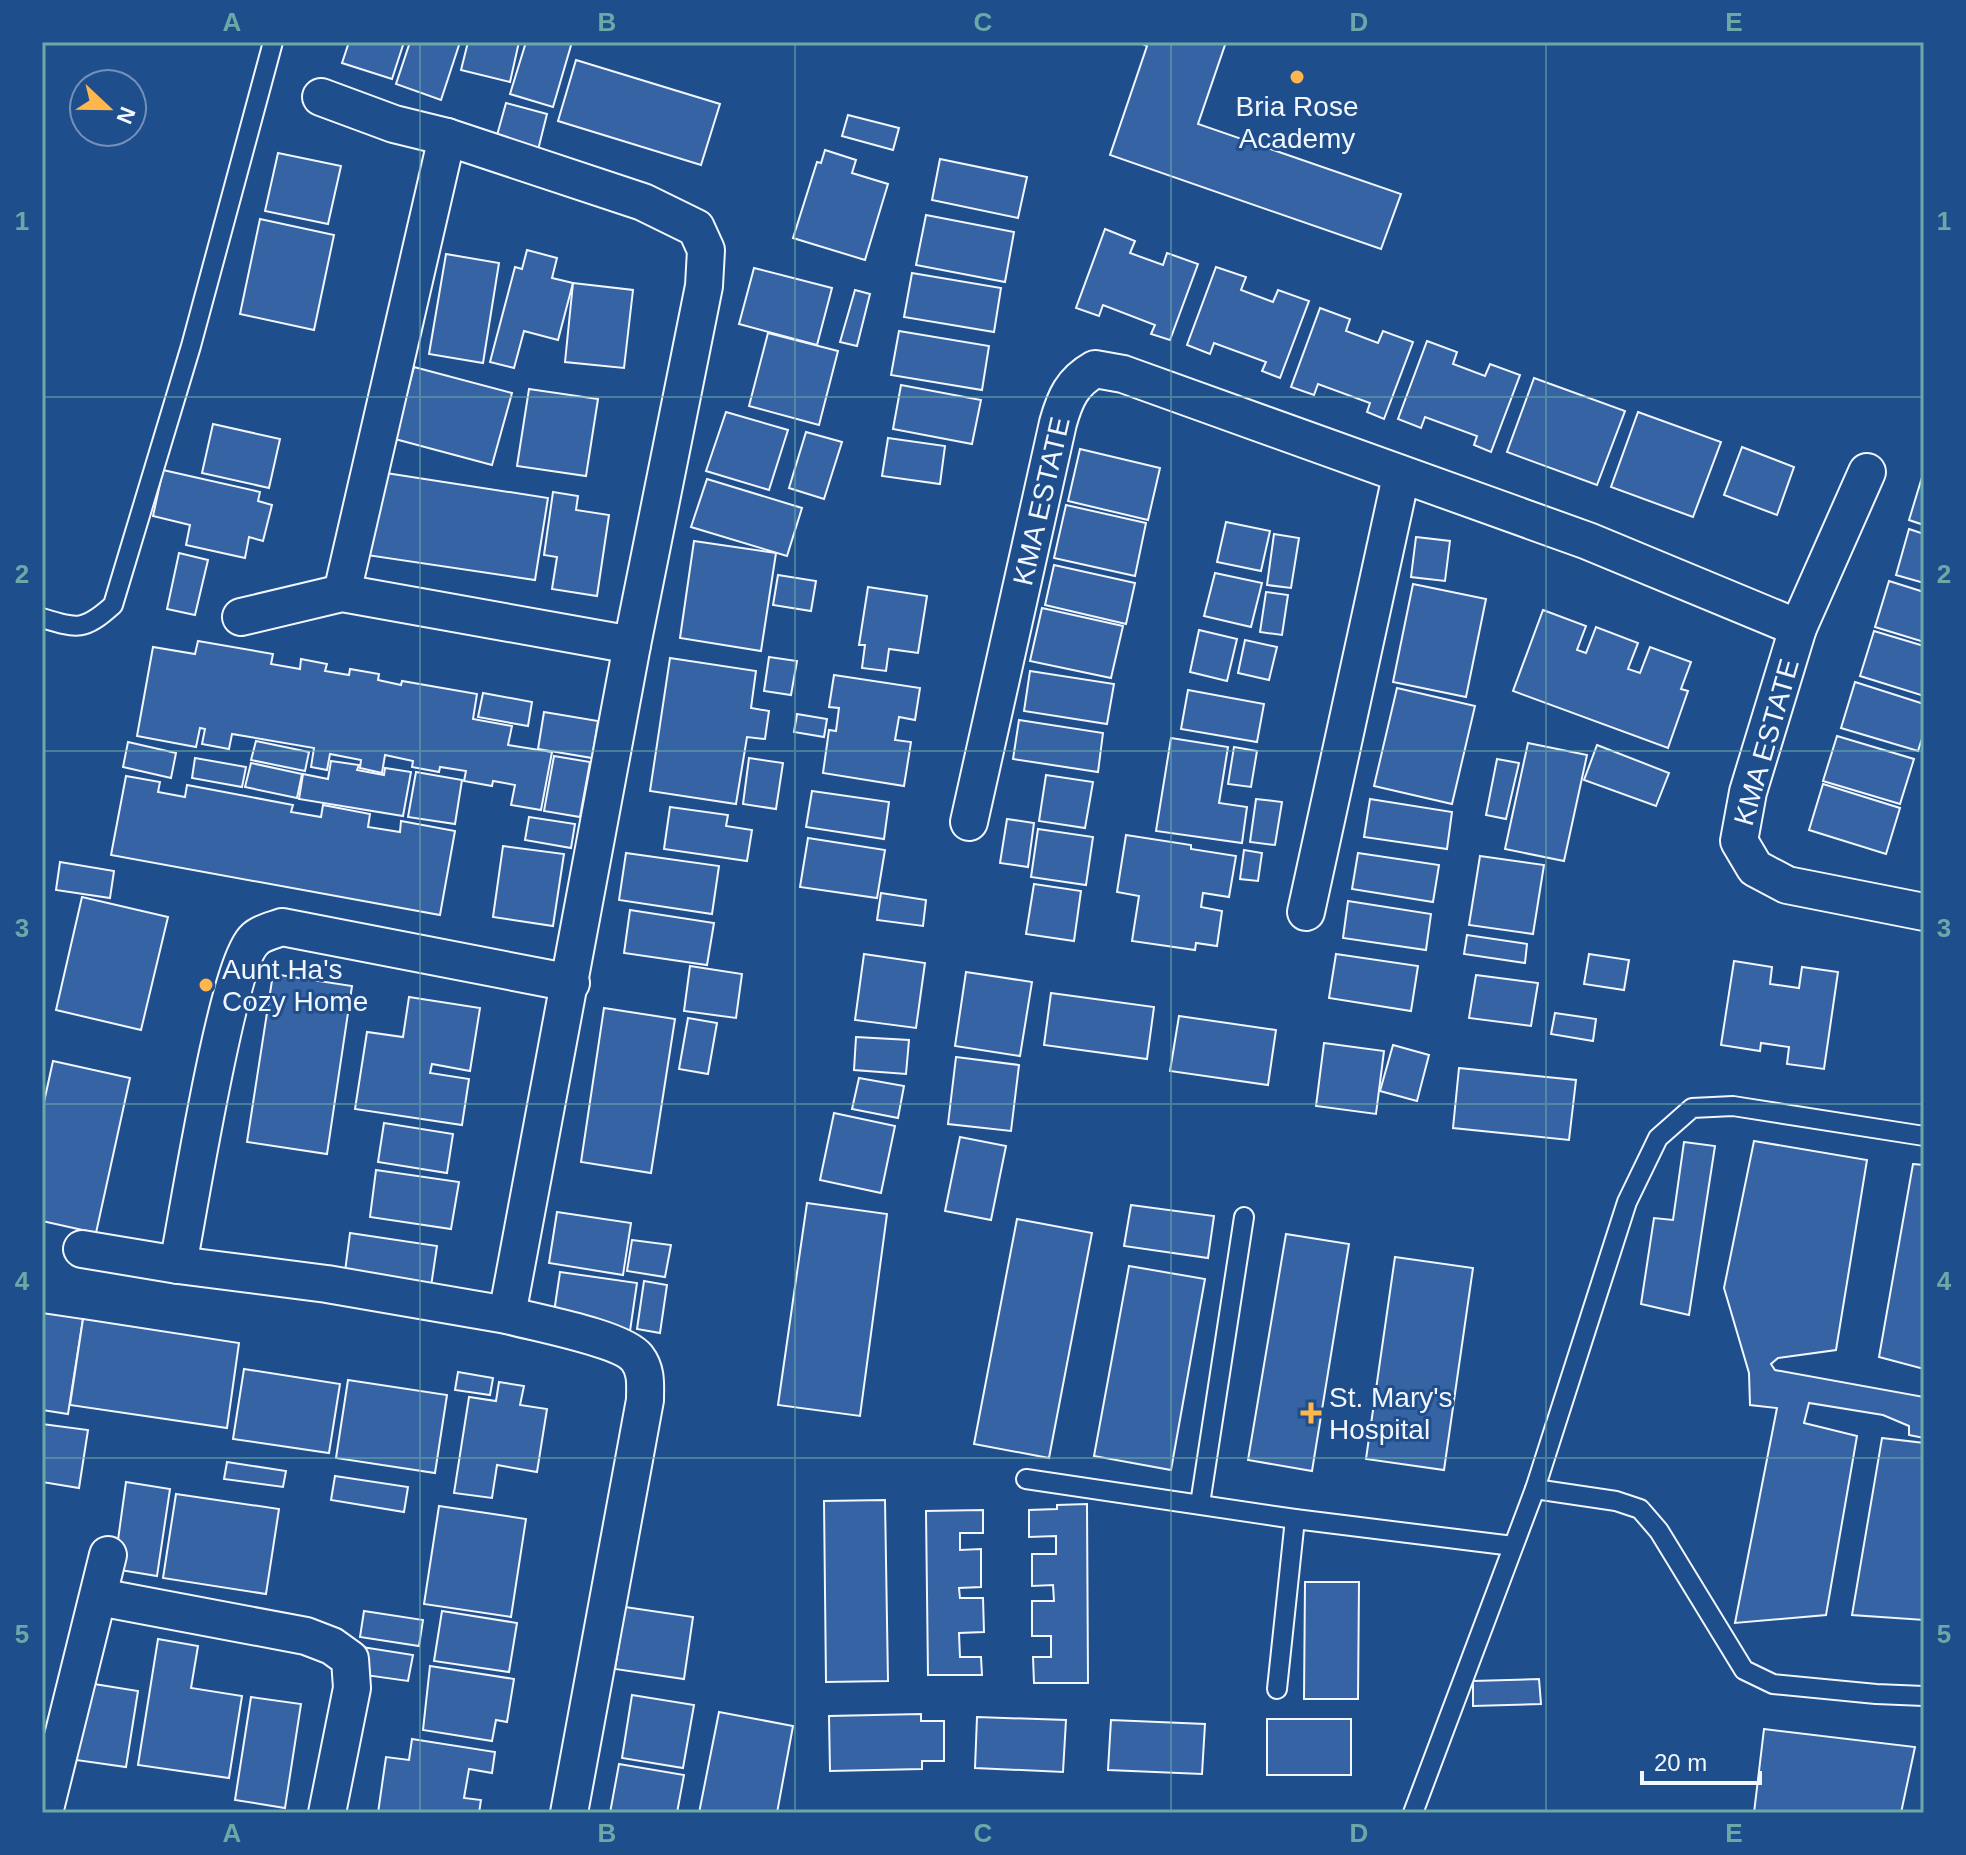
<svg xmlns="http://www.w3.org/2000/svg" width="1966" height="1855" font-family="Helvetica,sans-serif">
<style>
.building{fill:#3563a3;stroke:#f2f6ff;stroke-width:2}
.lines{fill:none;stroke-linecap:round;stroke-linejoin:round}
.service-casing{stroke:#f2f6ff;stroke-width:22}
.minor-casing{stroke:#f2f6ff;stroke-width:40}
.service{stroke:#1f4e8c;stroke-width:18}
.minor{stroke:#1f4e8c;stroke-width:36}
.grid{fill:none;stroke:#6aa9a8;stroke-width:2;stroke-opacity:0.55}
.poi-dot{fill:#ffb74d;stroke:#1f4e8c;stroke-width:3}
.labels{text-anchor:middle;stroke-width:6;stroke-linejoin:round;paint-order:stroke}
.poi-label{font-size:28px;fill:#f2f6ff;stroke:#1f4e8c;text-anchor:start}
.street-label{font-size:28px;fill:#f2f6ff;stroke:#1f4e8c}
.neatline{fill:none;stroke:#6aa9a8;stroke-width:3}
.grid-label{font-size:26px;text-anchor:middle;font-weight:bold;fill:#6aa9a8}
</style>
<rect width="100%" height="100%" fill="#1f4e8c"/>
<g class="building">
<polygon points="349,42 404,42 392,79 342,63"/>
<polygon points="410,42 460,42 441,100 396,84"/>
<polygon points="468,42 519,42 510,82 461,70"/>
<polygon points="526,42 572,42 553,107 510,94"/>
<polygon points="1138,42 1226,42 1198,124 1401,194 1381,249 1110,155 1147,46"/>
<polygon points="576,60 720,104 701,165 558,121"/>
<polygon points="506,103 547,114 536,158 494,146"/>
<polygon points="848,115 899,128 893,150 842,136"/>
<polygon points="825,150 856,160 852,173 888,184 865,260 793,238 817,162 821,163"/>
<polygon points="278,153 341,166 328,224 265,211"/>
<polygon points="940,159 1027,177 1018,218 932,200"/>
<polygon points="926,215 1014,232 1005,282 916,265"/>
<polygon points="260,219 334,235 314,330 240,314"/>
<polygon points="1105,229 1135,241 1130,253 1163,265 1167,253 1198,264 1170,340 1151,334 1155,325 1103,305 1099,316 1076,308"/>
<polygon points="527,250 557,258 552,278 573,283 558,340 524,331 514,368 490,362 515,267 522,269"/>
<polygon points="446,254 499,263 483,363 429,354"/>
<polygon points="1216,267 1246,277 1241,290 1273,302 1278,290 1309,301 1280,378 1262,371 1266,362 1214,343 1210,354 1187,345"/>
<polygon points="754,268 832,288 817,345 739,324"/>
<polygon points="912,273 1001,288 994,332 904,317"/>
<polygon points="573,283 633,290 624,368 565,362"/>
<polygon points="855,290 870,294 857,346 840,342"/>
<polygon points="1320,308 1350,319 1346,331 1378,343 1383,331 1413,342 1384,419 1367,412 1370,403 1318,384 1314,395 1291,387"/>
<polygon points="899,331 989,346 982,390 891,375"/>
<polygon points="768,333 838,351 819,425 749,406"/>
<polygon points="1427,341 1457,352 1453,364 1485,376 1490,364 1520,375 1491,452 1474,445 1477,436 1425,417 1421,428 1398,419"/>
<polygon points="414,367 512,393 492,465 395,439"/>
<polygon points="1534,378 1625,411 1597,485 1507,452"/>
<polygon points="901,385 981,400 972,444 893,429"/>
<polygon points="529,389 598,399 586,476 517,466"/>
<polygon points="726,412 788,430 769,490 706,471"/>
<polygon points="1638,412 1721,442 1693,517 1611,487"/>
<polygon points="213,424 280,439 269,488 202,473"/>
<polygon points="806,432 842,442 824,499 789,488"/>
<polygon points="888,438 945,446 940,484 882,476"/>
<polygon points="1742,447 1794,467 1777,515 1724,495"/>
<polygon points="1080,449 1160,468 1148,520 1068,501"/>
<polygon points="163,470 260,492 258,501 272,505 263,541 249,537 245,558 186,545 190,525 153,516"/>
<polygon points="373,471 548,498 535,580 360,554"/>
<polygon points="1923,474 1924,475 1924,525 1909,520"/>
<polygon points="707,479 802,508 787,556 691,527"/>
<polygon points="553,492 578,496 576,510 609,515 597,596 552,589 557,557 544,555"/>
<polygon points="1066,505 1146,523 1135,576 1054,558"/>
<polygon points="1226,522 1270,531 1261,571 1217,562"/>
<polygon points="1909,529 1924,534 1924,583 1896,575"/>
<polygon points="1274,534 1299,538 1291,588 1267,585"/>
<polygon points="1416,537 1450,541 1445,581 1411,577"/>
<polygon points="694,541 776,553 761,651 680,638"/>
<polygon points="179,553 208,560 195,615 167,609"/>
<polygon points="1054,565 1135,583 1126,624 1045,605"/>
<polygon points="1215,573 1262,583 1251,627 1204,616"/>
<polygon points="778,575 816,581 811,611 773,605"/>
<polygon points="1889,581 1924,592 1924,642 1875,627"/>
<polygon points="1413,584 1486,599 1466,697 1393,682"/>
<polygon points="868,587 927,596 918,653 889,649 886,671 862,668 865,645 859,645"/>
<polygon points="1266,592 1288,595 1282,635 1260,632"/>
<polygon points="1042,608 1123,626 1111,678 1030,661"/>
<polygon points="1543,610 1586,626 1577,650 1586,653 1596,627 1638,643 1628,669 1640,673 1650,647 1691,662 1681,689 1688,691 1668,748 1513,691"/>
<polygon points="1199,630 1237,639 1227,681 1190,672"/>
<polygon points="1874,631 1924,646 1924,696 1860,676"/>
<polygon points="1245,640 1277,647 1269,680 1238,673"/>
<polygon points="198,641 273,654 271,664 300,669 301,659 327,664 325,671 349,675 350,669 379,674 378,680 401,685 402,681 477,694 473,719 512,726 508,745 552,752 541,810 511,805 515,785 493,781 492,786 464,781 466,771 440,767 439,772 412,767 413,761 385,755 382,773 360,768 361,760 330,754 327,770 311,767 314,748 232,734 229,749 202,744 205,729 200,728 196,747 137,736 153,647 195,654"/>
<polygon points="769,657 797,661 791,695 764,691"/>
<polygon points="670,658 756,671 751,708 769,711 765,739 747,737 736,804 650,791"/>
<polygon points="1030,671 1114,684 1107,724 1024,711"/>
<polygon points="834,675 920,688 915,720 899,717 895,740 911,742 904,786 823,773 829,730 836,731 839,708 829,707"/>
<polygon points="1855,682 1924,704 1924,732 1918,751 1841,728"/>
<polygon points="1397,688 1475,706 1452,804 1374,786"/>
<polygon points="1188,690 1264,704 1257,742 1181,729"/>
<polygon points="483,693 532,702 528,726 478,717"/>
<polygon points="544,712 598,721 592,758 538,749"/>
<polygon points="797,714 827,719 824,737 794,732"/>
<polygon points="1019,720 1103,733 1098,772 1013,759"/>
<polygon points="1837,736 1914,759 1900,804 1823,781"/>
<polygon points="1171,738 1228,747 1219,803 1247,807 1242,843 1156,831"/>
<polygon points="256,741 309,752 305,771 251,760"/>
<polygon points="128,742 176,753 171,778 123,767"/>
<polygon points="1528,743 1587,755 1564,861 1505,849"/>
<polygon points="1597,745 1669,773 1656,806 1584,780"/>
<polygon points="1234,747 1257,751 1251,787 1228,784"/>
<polygon points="554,756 590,762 580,817 544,811"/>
<polygon points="195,758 246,767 242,787 192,778"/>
<polygon points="749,758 783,763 776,809 743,804"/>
<polygon points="1497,759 1519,763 1506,819 1486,815"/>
<polygon points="331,761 359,765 357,770 384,775 385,768 411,772 403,816 299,799 303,774 328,779"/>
<polygon points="251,763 302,774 297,798 245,787"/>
<polygon points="416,772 462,780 455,824 408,817"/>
<polygon points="1046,775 1093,782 1085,828 1039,821"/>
<polygon points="126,776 160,782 158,792 185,797 187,785 293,805 291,812 321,817 323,805 370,814 368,827 400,832 401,821 455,831 440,915 111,855"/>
<polygon points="1823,784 1900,808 1886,854 1809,830"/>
<polygon points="812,791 889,802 884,839 806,827"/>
<polygon points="1256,799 1282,802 1275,845 1250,842"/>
<polygon points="1370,799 1452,812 1447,849 1364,837"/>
<polygon points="670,807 728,815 726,826 752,830 747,861 664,849"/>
<polygon points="529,817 575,824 571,848 525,840"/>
<polygon points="1007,819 1034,823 1028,867 1000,863"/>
<polygon points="1038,829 1093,837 1086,885 1031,877"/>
<polygon points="1126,835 1191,845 1191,849 1236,856 1229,897 1203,893 1201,907 1222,911 1217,946 1196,943 1195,950 1132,941 1139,896 1117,892"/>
<polygon points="808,838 885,850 877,898 800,887"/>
<polygon points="503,846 564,854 553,926 493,917"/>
<polygon points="1244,850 1262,853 1258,881 1240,879"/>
<polygon points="626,853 719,866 712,914 619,900"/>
<polygon points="1358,853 1439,865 1433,902 1352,889"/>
<polygon points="1480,856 1544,865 1533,934 1469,925"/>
<polygon points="60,862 114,871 110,898 56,890"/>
<polygon points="1034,884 1081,891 1074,941 1026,934"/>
<polygon points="881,893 926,900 923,926 877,920"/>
<polygon points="82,897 168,917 141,1030 56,1010"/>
<polygon points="1348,901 1431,914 1426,950 1343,938"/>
<polygon points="630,910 714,923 707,965 624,953"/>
<polygon points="1467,935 1527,944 1525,963 1464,954"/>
<polygon points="864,954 925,963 916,1028 855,1020"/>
<polygon points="1336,954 1418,966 1411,1011 1329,998"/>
<polygon points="1589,954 1629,960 1624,990 1584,984"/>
<polygon points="1734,961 1772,967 1770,984 1799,988 1802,967 1838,972 1824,1069 1787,1064 1789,1047 1761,1043 1760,1051 1721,1045"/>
<polygon points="690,966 742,974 736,1018 684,1011"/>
<polygon points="966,972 1032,982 1020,1056 955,1046"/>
<polygon points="273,974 352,986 327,1154 247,1142"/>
<polygon points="1476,975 1538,983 1531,1026 1469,1018"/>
<polygon points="1051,993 1154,1007 1147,1059 1044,1045"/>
<polygon points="409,997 480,1008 470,1071 432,1064 430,1073 469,1079 462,1125 355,1109 367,1032 403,1037"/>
<polygon points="604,1008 675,1019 651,1173 581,1162"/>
<polygon points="1555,1013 1596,1019 1593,1041 1551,1034"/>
<polygon points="1179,1016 1276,1030 1268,1085 1170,1071"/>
<polygon points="688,1018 717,1023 708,1074 679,1069"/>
<polygon points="856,1037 909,1040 906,1074 854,1070"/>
<polygon points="1324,1043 1384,1051 1376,1114 1316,1106"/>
<polygon points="1393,1045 1429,1055 1417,1101 1380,1091"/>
<polygon points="956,1057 1019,1065 1011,1131 948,1124"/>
<polygon points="53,1061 130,1078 96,1233 42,1221 42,1111"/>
<polygon points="1459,1068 1576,1080 1569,1140 1453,1128"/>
<polygon points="859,1078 904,1086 898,1118 852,1109"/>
<polygon points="834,1113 895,1126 881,1193 820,1180"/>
<polygon points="384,1123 453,1134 447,1173 378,1162"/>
<polygon points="960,1137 1006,1146 991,1220 945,1211"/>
<polygon points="1754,1141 1867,1160 1836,1350 1778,1358 1771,1364 1775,1370 1924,1397 1924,1438 1909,1435 1909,1426 1883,1415 1809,1403 1804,1423 1857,1436 1826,1615 1735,1623 1777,1408 1750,1405 1749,1373 1724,1288"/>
<polygon points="1684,1142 1715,1146 1689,1315 1641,1304 1654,1218 1673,1220"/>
<polygon points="1913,1164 1924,1165 1924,1369 1879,1357"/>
<polygon points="376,1170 459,1182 451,1229 370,1217"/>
<polygon points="807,1203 887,1214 860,1416 778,1405"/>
<polygon points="1131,1205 1214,1216 1208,1258 1124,1246"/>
<polygon points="557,1212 631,1223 623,1275 549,1263"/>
<polygon points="1017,1219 1092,1233 1049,1458 974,1444"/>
<polygon points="350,1233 437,1246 429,1300 343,1287"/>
<polygon points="1286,1234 1349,1244 1312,1471 1248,1460"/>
<polygon points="632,1240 671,1245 665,1277 627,1271"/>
<polygon points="1395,1257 1473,1268 1444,1470 1366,1459"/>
<polygon points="1129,1266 1205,1279 1171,1470 1094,1456"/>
<polygon points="560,1272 637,1283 630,1331 553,1319"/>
<polygon points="644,1281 667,1285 660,1333 637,1329"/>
<polygon points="42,1313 83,1319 68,1414 42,1410"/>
<polygon points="83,1319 239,1343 227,1428 70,1405"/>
<polygon points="244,1369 340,1384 329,1453 233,1439"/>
<polygon points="458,1372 493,1378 490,1395 455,1390"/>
<polygon points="348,1380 447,1395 435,1473 336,1458"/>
<polygon points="499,1382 524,1386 520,1405 547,1409 537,1472 497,1465 492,1498 454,1493 469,1397 496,1401"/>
<polygon points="42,1424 88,1430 79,1488 42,1482"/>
<polygon points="1882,1438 1924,1443 1924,1620 1852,1615"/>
<polygon points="227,1462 286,1471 283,1487 224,1479"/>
<polygon points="335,1476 408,1487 404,1512 331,1500"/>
<polygon points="126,1482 170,1489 157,1576 114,1569"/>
<polygon points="176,1494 279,1509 266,1594 163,1578"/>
<polygon points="885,1500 888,1681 826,1682 824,1501"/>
<polygon points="1087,1504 1088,1683 1034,1683 1033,1657 1051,1657 1051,1636 1032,1636 1032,1601 1054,1601 1053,1585 1032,1586 1032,1554 1056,1554 1056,1536 1029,1537 1029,1510 1057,1509 1057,1505"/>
<polygon points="439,1506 526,1519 511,1617 424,1604"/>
<polygon points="983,1510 983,1533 960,1533 960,1550 981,1549 981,1587 959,1588 960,1598 983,1598 984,1632 959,1633 960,1657 981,1657 982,1675 928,1675 926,1511"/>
<polygon points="1305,1582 1359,1582 1358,1699 1304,1699"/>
<polygon points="625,1607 693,1617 684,1679 615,1669"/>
<polygon points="364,1611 423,1620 419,1646 360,1637"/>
<polygon points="442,1611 517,1623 509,1672 434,1661"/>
<polygon points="158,1639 198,1646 191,1688 242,1696 229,1778 138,1765"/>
<polygon points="362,1647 413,1655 408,1681 358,1674"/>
<polygon points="430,1666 514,1679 507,1722 496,1720 492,1741 423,1730"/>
<polygon points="1539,1679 1541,1704 1473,1706 1473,1681"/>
<polygon points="88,1683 138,1691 126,1767 76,1760"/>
<polygon points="632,1695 694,1705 683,1768 622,1758"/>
<polygon points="251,1697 301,1704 285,1808 235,1800"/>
<polygon points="719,1712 793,1726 777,1813 699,1813"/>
<polygon points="921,1714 921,1721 944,1721 944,1761 922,1761 922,1769 830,1771 829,1716"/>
<polygon points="977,1717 1066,1720 1063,1772 975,1768"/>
<rect x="1267" y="1719" width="84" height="56"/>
<polygon points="1111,1720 1205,1724 1202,1774 1108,1770"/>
<polygon points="1764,1729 1915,1747 1901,1813 1754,1813"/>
<polygon points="412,1739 495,1752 492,1773 469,1769 464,1798 481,1800 479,1813 378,1813 386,1757 409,1760"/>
<polygon points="619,1764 684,1775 677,1813 610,1813"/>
</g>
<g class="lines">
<g class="service-casing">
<g id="service">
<path d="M42,618C78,629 84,631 113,605L191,346L273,42"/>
<polyline points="1026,1479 1295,1519 1513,1546"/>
<polyline points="1535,1489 1616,1501 1640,1509 1659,1531 1744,1670 1773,1684 1876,1694 1924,1696"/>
<polyline points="1200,1504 1244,1217"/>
<polyline points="1277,1689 1295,1519"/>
<polyline points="1413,1813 1535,1489 1627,1202 1658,1138 1692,1108 1733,1106 1924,1136"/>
</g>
</g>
<g class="minor-casing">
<g id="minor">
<polyline points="321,97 394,124 447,137"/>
<polyline points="1867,472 1798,628 1748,792 1739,841 1755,868 1787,885 1924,912"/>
<path d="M342,593L447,137L643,202L696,228L706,250L704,286L632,645L507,1315C536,1323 621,1338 637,1358C647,1371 645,1385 645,1400L569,1813"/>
<polyline points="241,617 342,593 632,645"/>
<path d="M969,822L1058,423C1065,398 1072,382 1095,369L1123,374L1588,541L1798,628"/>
<polyline points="1306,912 1401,476"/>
<polyline points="82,1249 178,1265 327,1284 507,1315"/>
<path d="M178,1265C188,1215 227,963 255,939C261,933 274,930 282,927L571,983"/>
<polyline points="99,1597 306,1636 332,1646 350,1659 352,1688 327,1813"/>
<polyline points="44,1813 108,1555"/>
</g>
</g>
<use href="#service" class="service"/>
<use href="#minor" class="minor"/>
</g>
<path class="grid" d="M420,42V1813M795,42V1813M1171,42V1813M1546,42V1813M42,397H1924M42,751H1924M42,1104H1924M42,1458H1924"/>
<g class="poi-dot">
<circle cx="1297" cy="77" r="8"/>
<circle cx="206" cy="985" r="8"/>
<path d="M1307 1401h8v8h8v8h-8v8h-8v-8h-8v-8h8z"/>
</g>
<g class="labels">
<g class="poi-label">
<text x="1297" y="116" text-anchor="middle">Bria Rose<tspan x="1297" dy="32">Academy</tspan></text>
<text x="222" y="979">Aunt Ha's<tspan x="222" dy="32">Cozy Home</tspan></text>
<text x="1329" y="1407">St. Mary's<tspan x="1329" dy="32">Hospital</tspan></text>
</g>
<g class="street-label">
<text transform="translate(1041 501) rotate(-77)" y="10">KMA ESTATE</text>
<text transform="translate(1766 742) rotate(-74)" y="10">KMA ESTATE</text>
</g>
</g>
<rect width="1966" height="1855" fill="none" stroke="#1f4e8c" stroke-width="88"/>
<g transform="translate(108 108) rotate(112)"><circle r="38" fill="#1f4e8c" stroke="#7391ba" stroke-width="2"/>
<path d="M0-6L14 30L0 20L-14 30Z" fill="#ffb74d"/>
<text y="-12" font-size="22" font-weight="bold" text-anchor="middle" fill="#f2f6ff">N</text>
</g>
<path d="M1642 1771v12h118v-12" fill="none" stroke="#f2f6ff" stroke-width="4"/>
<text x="1654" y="1771" font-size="24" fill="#f2f6ff" stroke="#1f4e8c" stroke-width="6" paint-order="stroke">20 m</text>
<rect x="44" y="44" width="1878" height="1767" class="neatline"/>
<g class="grid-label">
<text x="232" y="31">A</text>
<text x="607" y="31">B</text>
<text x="983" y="31">C</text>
<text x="1359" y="31">D</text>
<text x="1734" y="31">E</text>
<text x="22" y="230">1</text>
<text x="1944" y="230">1</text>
<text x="22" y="583">2</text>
<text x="1944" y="583">2</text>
<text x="22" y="937">3</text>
<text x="1944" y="937">3</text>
<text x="22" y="1290">4</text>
<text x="1944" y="1290">4</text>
<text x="22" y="1643">5</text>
<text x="1944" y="1643">5</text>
<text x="232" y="1842">A</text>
<text x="607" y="1842">B</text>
<text x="983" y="1842">C</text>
<text x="1359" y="1842">D</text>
<text x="1734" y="1842">E</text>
</g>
</svg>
